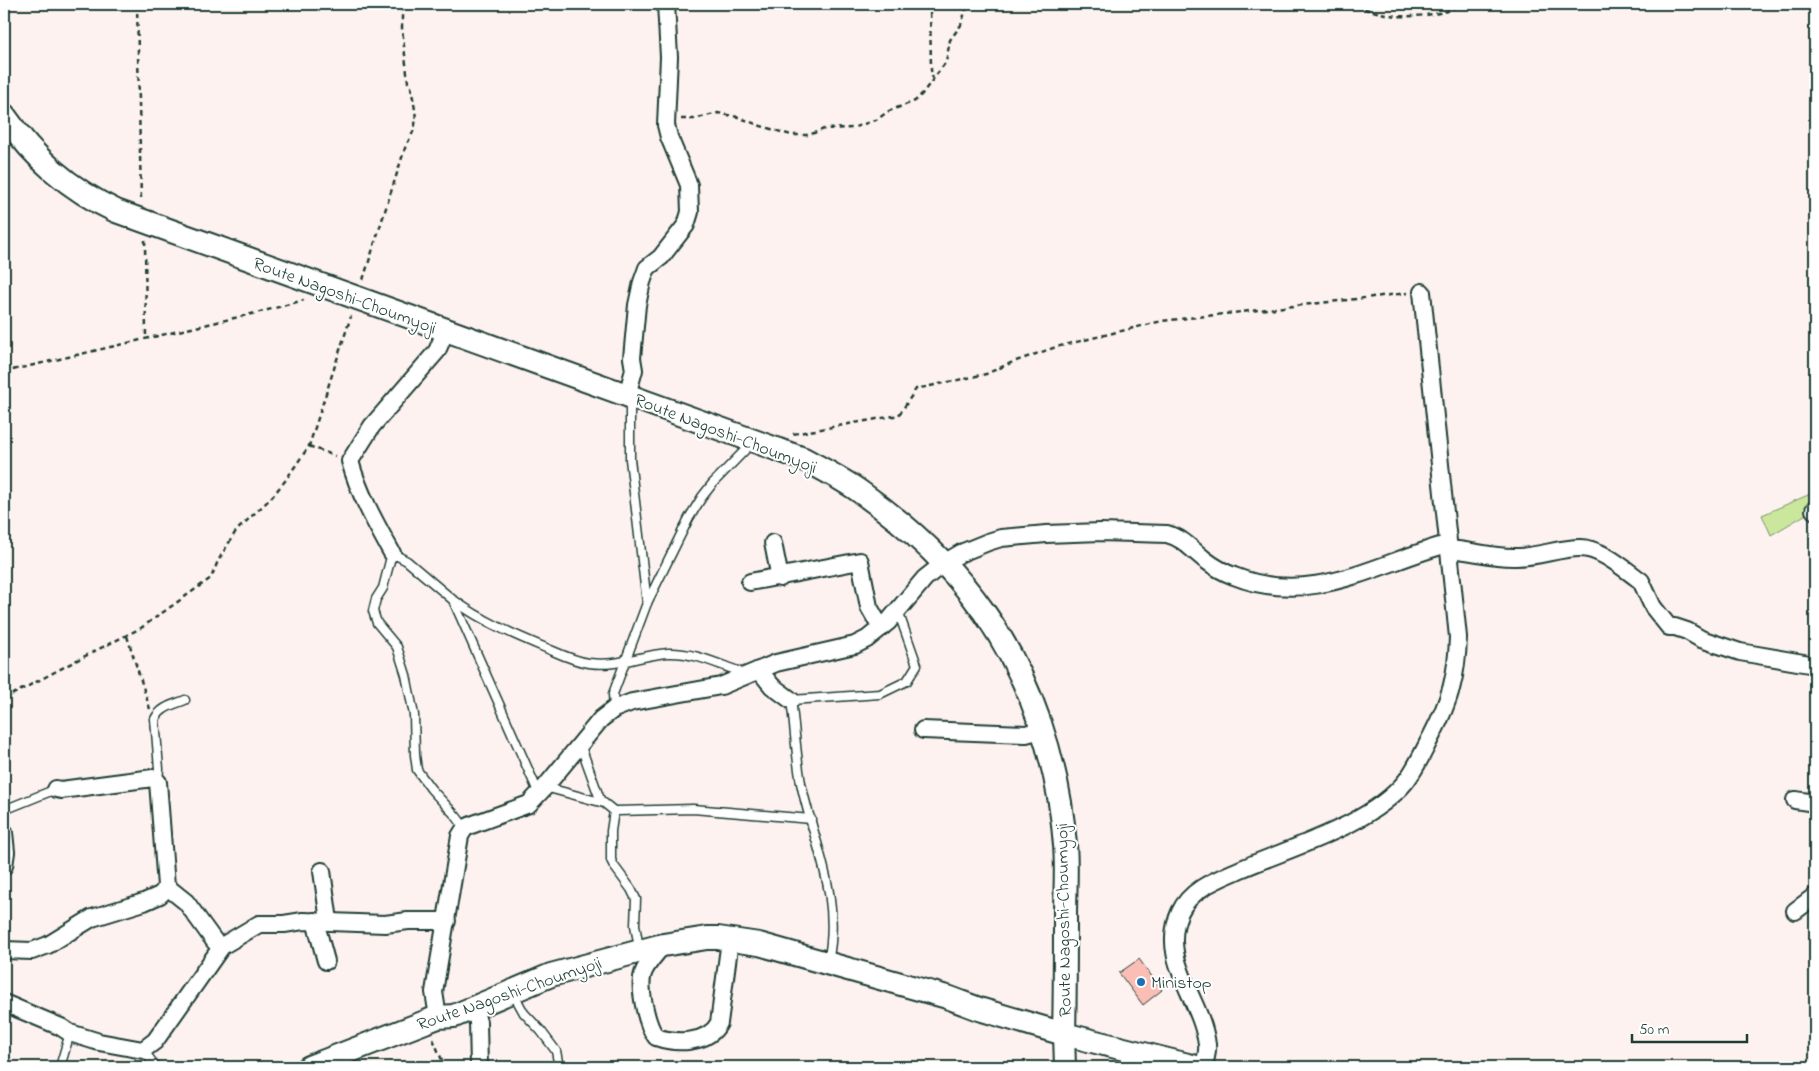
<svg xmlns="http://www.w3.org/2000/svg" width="1819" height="1071" font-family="'Indie Flower',sans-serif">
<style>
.green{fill:#cbe79e;stroke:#759269}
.building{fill:#fabeb5;stroke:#1f3d34}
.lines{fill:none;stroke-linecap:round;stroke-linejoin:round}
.service-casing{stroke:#1f3d34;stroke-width:11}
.minor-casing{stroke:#1f3d34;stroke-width:20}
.tertiary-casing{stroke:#1f3d34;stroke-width:24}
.secondary-casing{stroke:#1f3d34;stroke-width:26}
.path{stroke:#1f3d34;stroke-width:2.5;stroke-dasharray:5 4;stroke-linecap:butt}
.service{stroke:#fff;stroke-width:8}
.minor{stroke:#fff;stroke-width:16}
.tertiary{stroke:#fff;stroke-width:20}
.secondary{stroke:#fff;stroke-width:22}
.poi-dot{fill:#1f6fb2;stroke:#fff;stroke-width:2}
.labels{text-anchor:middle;stroke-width:4;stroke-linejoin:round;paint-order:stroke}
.street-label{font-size:18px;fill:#1f3d34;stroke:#fff}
.poi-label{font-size:18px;fill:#1f3d34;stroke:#fff;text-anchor:start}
</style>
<rect width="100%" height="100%" fill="#fef2f0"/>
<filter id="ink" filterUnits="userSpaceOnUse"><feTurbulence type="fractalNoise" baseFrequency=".02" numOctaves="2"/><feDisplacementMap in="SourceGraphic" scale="10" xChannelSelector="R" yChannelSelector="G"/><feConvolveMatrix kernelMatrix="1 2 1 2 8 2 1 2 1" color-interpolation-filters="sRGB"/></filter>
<g filter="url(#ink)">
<polygon class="green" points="1815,492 1815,509 1771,535 1762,515"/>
<polygon class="building" points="1139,959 1162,990 1143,1005 1119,973"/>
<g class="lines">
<g class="service-casing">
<g id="service">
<polyline points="632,398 630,408 630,459 647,603"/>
<path d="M455,601C482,621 515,635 546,648C560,654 574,661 589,663C619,667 640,655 668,653C693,652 715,663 738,671L740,679"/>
<polyline points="614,709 613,694 647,603 689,518 702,497 713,483 751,444"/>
<polyline points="580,744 601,802"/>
<path d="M158,782L159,769L155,719C161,707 173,705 185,700"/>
<polyline points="545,787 604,803 614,811 618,811 693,809 811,819"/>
<polyline points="4,810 56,789"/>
<polyline points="614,811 611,831 611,860 614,866 631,889 636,899 635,925 639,948"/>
<polyline points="465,828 456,816 431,789 417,770 415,755 414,715 406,675 397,647 377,623 373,611 376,599 383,588 392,553 407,561 453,600 539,794"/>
<path d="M828,962C842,896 814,845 801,783C796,756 795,727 791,700L880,694L907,681L917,665L898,611"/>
<polyline points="513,993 524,1013 541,1031 556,1051 559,1067"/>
<polyline points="143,1050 156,1067"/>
<polyline points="60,1067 70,1033"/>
</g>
</g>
<g class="minor-casing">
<g id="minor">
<polyline points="627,395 634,370 632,358 637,305 642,282 647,268 661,257 686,225 690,212 689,185 669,137 666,125 669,57 666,4"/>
<polyline points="1814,510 1815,511"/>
<polyline points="773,543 780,578"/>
<path d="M1448,549C1470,550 1493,558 1516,557C1538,557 1559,548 1580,548C1600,548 1622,567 1637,578L1641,581L1653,607L1669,627H1675L1687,631L1701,639L1740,652L1815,665"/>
<path d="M392,553C376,524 359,494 350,461L372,426L437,351L446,330"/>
<polyline points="750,582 860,561 869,607 881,628"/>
<polyline points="759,670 772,686 791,700"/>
<polyline points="923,730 1026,734 1041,730"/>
<polyline points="56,789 61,790 153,778 158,782 166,886 186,902 215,942 222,946"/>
<polyline points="1795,800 1815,803"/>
<polyline points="4,832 6,852 4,866"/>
<polyline points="322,871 329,921"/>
<polyline points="1795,911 1815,896"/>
<polyline points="315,921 326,961"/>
<path d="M663,945C657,953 648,962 644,971C637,985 647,1026 656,1037C676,1044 708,1044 719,1023L730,940"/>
<polyline points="4,950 32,951 48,945 92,918 144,902 160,895 164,891 166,886"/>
<polyline points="4,1003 61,1027 70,1033 99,1042 143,1050 155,1041 222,946 259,924 284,924 303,921 385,924 408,921 447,921"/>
<polyline points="474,1008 478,1022 479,1067"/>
<path d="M438,1017L434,992L460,836L465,828L474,824L529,804L545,787L601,719L614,709L632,702L721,686L776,663L855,645L867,639L888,622L925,578L944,563L961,553L988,542L1001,538L1046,534L1101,532L1167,534C1183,538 1191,549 1204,559C1213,566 1223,572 1234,576C1311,607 1375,564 1447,544"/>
<path d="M1204,1067C1205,1060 1208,1052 1207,1045C1202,999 1158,960 1180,912C1191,888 1219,879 1241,869C1292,847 1371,825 1406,781C1417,767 1424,750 1432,735C1450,700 1457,676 1458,637L1422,292"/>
</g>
</g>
<g class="tertiary-casing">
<polyline id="tertiary" points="1064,1034 1065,1067"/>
</g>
<g class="secondary-casing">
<g id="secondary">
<path d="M4,115C34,158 69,189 116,211L804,459C822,469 842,479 859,491C906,524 951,565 984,612C1031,679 1059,763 1065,845C1067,868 1065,893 1065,916C1065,955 1065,994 1064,1034"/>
<polyline points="309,1067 425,1022 438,1017 454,1016 551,975 663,945 707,938 718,938 759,944 947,997 979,1009 1064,1034 1196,1067"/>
</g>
</g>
<g class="path">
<polyline points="137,4 141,201"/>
<polyline points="930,4 931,70 933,80"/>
<path d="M1347,4C1363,8 1380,14 1397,16C1410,17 1447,15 1457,6V4"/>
<polyline points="681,119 694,119 718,113 738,117 761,126 791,135 809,135 824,129 852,128 876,120 889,111 915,101 922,94 946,62 950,40 961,25 966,9 971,4"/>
<polyline points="145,240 146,338"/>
<path d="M363,280L406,145C421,122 415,113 411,87L408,82L402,28V4"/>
<polyline points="4,372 264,311 304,300"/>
<polyline points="793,434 899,415 916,389 986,374 1013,362 1056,347 1162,321 1408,293"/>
<polyline points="309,446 335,456"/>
<polyline points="127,636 150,709"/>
<polyline points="4,699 81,658 141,628 211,578 218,561 236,531 271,498 285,481 309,446 351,316"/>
<polyline points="433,1039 445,1067"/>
</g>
<use href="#service" class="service"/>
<use href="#minor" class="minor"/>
<use href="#tertiary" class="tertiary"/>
<use href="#secondary" class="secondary"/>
</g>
</g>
<circle class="poi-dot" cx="1141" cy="982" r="5"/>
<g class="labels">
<g class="street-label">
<text transform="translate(345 295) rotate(20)" y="6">Route Nagoshi-Choumyoji</text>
<text transform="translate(726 433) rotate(21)" y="6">Route Nagoshi-Choumyoji</text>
<text transform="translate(1063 920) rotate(-91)" y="6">Route Nagoshi-Choumyoji</text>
<text transform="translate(509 993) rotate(-19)" y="6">Route Nagoshi-Choumyoji</text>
</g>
<g class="poi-label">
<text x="1151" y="988">Ministop</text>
</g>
</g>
<rect width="1819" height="1071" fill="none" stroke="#fff" stroke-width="20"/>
<rect x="10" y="10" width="1799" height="1051" fill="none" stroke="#1f3d34" stroke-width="2" filter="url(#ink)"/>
<path d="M1632 1034v8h115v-8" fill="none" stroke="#1f3d34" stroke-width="2.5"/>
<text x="1639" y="1034" font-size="15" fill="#1f3d34" stroke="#ffffff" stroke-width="4" paint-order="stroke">50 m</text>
</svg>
